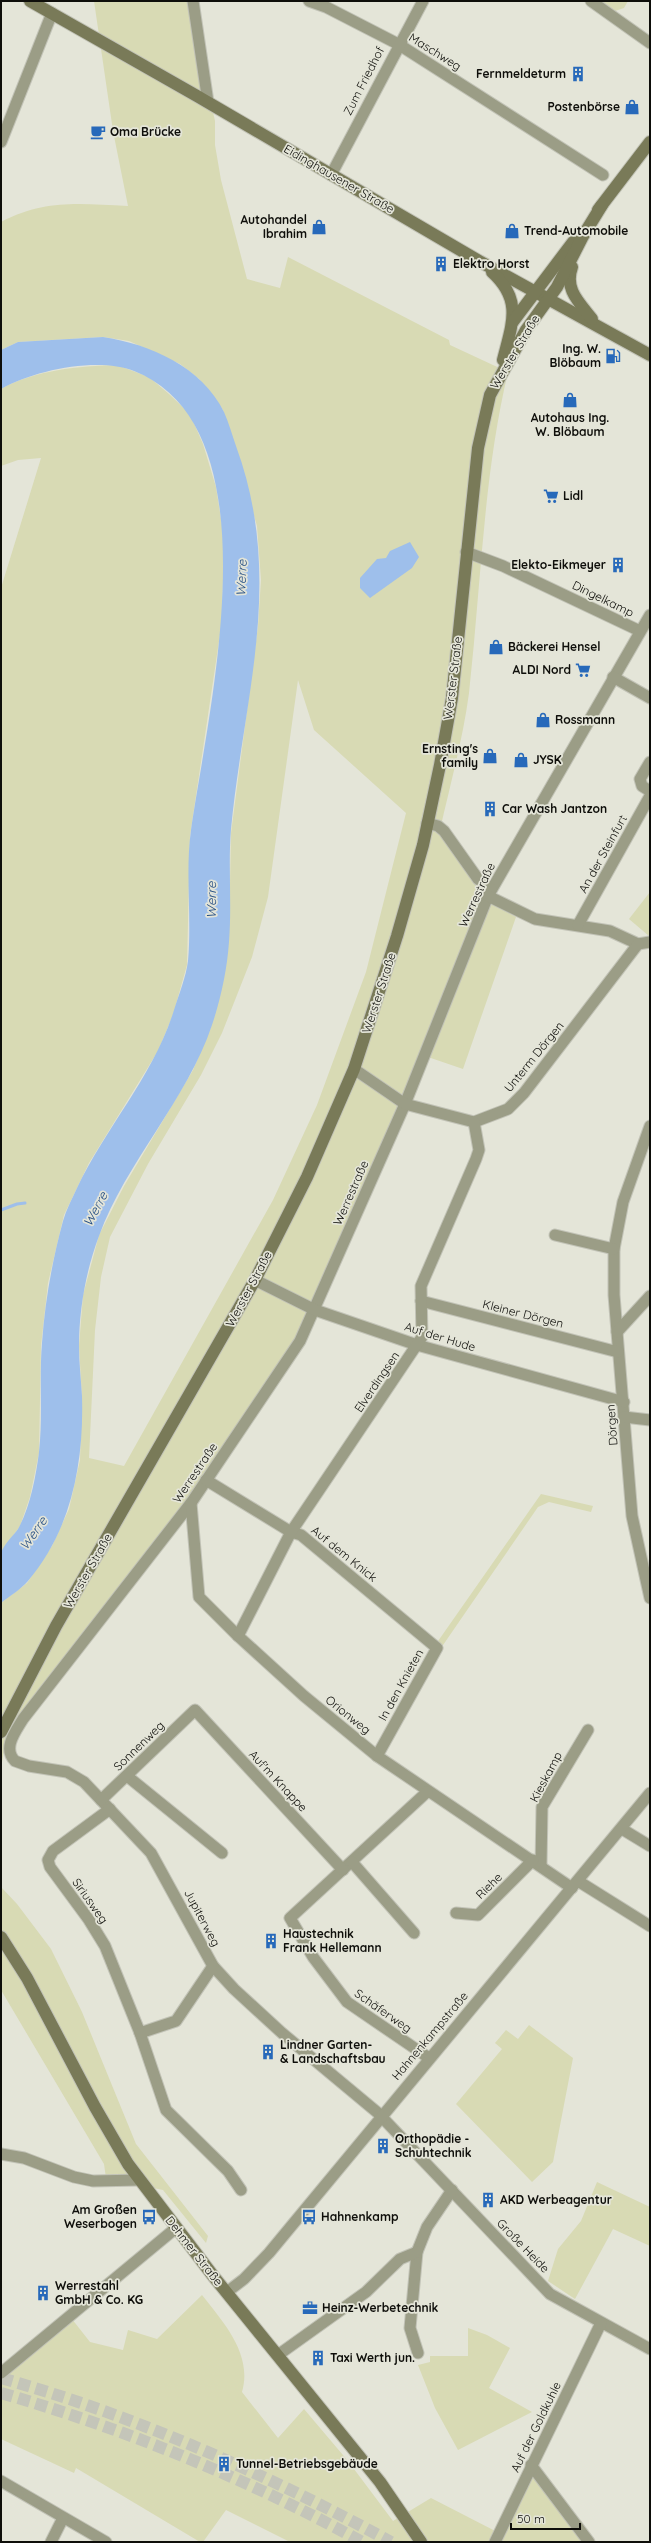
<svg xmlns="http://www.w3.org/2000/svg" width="651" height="2543" font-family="Quicksand,sans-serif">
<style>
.green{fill:#d8dab4;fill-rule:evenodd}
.water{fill:#9ebfeb}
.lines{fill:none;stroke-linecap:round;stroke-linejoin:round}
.stream{stroke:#9ebfeb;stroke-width:3}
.highway-tunnel{stroke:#c4c5b9;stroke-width:12;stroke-dasharray:12 6;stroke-linecap:butt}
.street-casing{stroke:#c2c3b7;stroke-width:13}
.secondary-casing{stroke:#c2c3b7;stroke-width:14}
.street{stroke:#9b9d86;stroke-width:11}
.secondary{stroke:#797a58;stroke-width:12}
.labels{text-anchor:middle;stroke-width:3.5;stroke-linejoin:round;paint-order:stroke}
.street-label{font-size:12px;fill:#0e0e0a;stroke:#e4e5d8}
.poi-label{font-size:12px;font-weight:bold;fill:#0e0e0a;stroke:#e4e5d8;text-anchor:start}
.water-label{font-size:13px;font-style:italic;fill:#234d83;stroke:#e4e5d8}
</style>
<rect width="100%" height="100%" fill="#e4e5d8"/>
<g class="green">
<path d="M94,1H188L215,121V145L221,180L247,279L280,288L288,257L449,340L450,345L508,372C483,478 481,586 469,693C463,739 450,785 440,830L470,876L483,892L482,898L516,917L463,1069L425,1056L299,1340L196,1492L18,1717L4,1751L1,1768V1603L27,1583L52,1546L69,1509L80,1460L82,1398L79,1346L83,1295L99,1235L124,1186L193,1070L211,1027L230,883L231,833L258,626L261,580L257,526L223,410L199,379L180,364L129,341L103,337L18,342L1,350V222C46,199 79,204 128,206L113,131ZM298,680L314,730L406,813L366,972L317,1105L273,1200L124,1466L89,1458L95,1330L101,1277L110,1237L148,1164L201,1075L222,1033L252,957L268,897Z"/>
<polygon points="599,1 628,1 624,8 615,11"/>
<path d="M117,365L149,377L169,394L190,414L203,444L216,487L224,538L222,621L190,836L187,965L173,1015L158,1051L89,1163L64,1215L48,1283L41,1346L39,1453L30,1497L20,1526L1,1553V588L41,458L18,460L1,466V389C35,370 79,366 117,365Z"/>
<polygon points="650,892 650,936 649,936 629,919"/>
<polygon points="541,1494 593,1506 591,1512 549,1502 538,1507 441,1648 436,1644"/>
<polygon points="1,1887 17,1904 51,1949 82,2012 136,2144 208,2236 206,2243 163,2190 106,2178 104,2164 1,1990"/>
<polygon points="529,2025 573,2058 553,2162 532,2182 456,2104 502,2049 495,2043 506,2030 518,2039"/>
<polygon points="597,2182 650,2207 650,2246 613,2229 575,2299 548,2281 558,2249 581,2221"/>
<path d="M202,2295C223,2322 253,2354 242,2392L278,2438L304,2409L348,2461L393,2521L431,2498L503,2535L535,2465L591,2542H290L226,2510L203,2542H200L76,2468L74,2473L1,2439V2369L68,2314L90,2342L123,2350L128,2330L157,2339Z"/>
<polygon points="468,2328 487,2335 510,2348 489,2388 532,2412 458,2450 435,2408 418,2365 430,2362 430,2356 468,2356"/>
</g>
<g class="water">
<path d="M103,337C150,344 202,367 224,412C229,423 232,435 236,446C285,580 244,694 231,829C228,866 232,904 229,942C227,970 221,998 212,1025C187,1100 126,1162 99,1236C86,1270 79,1310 79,1346C79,1363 81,1379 82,1396C84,1462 72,1529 28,1581C21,1589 10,1596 1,1603C1,1591 0,1564 1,1553C4,1544 13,1536 18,1529C30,1508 36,1476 39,1452C43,1416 39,1379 42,1343C45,1301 52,1262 63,1221C66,1210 72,1199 77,1188C106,1127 154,1075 174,1010C179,994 186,977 188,961C192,917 185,873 191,830C207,715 279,428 134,371C98,357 35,370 1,389V350L18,342Z"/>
<polygon points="410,542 419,557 412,568 370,598 360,588 360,578 377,559 386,558 390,551"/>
</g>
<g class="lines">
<polyline class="stream" points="1,1210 17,1204 25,1203"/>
<g class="highway-tunnel">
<path d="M1,2378C136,2416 269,2475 391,2542"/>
<path d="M1,2393C125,2429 249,2479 362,2542"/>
</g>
<g class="street-casing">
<g id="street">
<polyline points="193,1 208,102"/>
<polyline points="309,1 326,7 398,44 603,175"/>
<polyline points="591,1 650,43"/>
<polyline points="1,142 52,13"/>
<polyline points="331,175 423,1"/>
<polyline points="466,552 503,566 640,631"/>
<path d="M650,615L488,896L405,1104L300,1341L191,1503L23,1719C16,1731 2,1748 15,1761L29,1766L67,1772L84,1782L151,1853L213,1966L234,1989L282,2033L378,2113L550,2294L650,2349"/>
<polyline points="613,677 650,698"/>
<polyline points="650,762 640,779 642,786 650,791"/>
<polyline points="427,823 438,826 444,831 478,879 491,889"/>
<polyline points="488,896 535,919 610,931 638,944 650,942"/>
<polyline points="578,925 650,796"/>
<polyline points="354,1069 405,1104 474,1122 508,1109 524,1093 638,944"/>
<polyline points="650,1126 623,1202 614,1249 614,1295 632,1516 650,1598"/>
<polyline points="555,1235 614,1249"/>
<polyline points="255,1280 315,1310 417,1345 624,1402"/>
<polyline points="421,1301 618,1352"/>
<polyline points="617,1332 650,1296"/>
<polyline points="624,1417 650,1420"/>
<polyline points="206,1480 291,1532 301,1535 437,1648 377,1756"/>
<polyline points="191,1503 199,1597 238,1636 304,1696 377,1756 572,1888"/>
<polyline points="238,1636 291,1532 422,1337 421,1286 476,1159 479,1150 474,1122"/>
<polyline points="127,1776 222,1853"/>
<polyline points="427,1792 290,1918 313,1957 347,2002 429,2058"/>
<polyline points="101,1800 195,1710 343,1870"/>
<polyline points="110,1809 53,1851 48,1860 50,1867 89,1920 105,1946 140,2033 166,2110 228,2171 241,2190"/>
<polyline points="622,1829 650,1846"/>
<polyline points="352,1862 414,1933"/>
<polyline points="541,1866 542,1807 588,1730"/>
<polyline points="578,1881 650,1926"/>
<polyline points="456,1913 478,1915 533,1860"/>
<polyline points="140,2033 176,2021 213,1966"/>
<polyline points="1,2154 24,2158 74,2177 93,2181 140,2180"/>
<polyline points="227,2292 244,2279 269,2253 650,1793"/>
<polyline points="418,2353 410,2328 417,2252 427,2227 452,2190"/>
<polyline points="278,2355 366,2292 400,2259 417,2252"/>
<polyline points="1,2373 176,2228"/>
<polyline points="531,2465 589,2542"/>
<polyline points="1,2481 106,2542"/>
<polyline points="51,2542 63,2518"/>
<polyline points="495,2542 601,2323"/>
</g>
</g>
<g class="secondary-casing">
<g id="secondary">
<polyline points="30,1 197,96 479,261 650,355"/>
<polyline points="598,210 650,142"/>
<path d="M572,267C564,289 579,302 592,319"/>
<path d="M492,272C523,300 512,324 503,360"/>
<polyline points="512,323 573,242"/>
<polyline points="1,1732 56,1626 255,1280 307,1177 354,1069 397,936 423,845 440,765 452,698 478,448 490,395 526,330 557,287 583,236 602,205"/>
<polyline points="1,1937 27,1978 95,2107 128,2164 214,2277 380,2482 421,2542"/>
</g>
</g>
<use href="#street" class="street"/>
<use href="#secondary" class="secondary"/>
</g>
<defs>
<g id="building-bare" transform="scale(1.2)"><path d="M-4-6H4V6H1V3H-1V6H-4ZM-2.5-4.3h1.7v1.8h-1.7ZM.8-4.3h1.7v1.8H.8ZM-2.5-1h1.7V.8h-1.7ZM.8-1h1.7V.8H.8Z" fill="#2769ba" stroke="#e4e5d8" stroke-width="2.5" paint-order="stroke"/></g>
<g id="shop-bare" transform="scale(1.2)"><path d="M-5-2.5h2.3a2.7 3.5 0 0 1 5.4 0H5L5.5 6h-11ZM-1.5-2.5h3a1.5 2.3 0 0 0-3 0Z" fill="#2769ba" stroke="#e4e5d8" stroke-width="2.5" paint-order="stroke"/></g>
<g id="cafe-bare" transform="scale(1.2)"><path d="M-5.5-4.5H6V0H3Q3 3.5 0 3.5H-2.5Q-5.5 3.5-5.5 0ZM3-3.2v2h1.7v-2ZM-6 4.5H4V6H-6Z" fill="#2769ba" stroke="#e4e5d8" stroke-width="2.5" paint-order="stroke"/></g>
<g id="fuel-bare" transform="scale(1.2)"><path d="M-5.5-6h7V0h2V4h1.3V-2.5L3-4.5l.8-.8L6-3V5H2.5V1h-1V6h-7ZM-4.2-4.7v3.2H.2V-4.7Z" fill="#2769ba" stroke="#e4e5d8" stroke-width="2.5" paint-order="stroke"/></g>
<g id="supermarket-bare" transform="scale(1.2)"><path d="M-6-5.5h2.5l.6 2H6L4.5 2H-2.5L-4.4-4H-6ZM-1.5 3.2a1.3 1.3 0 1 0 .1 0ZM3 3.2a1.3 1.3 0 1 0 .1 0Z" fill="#2769ba" stroke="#e4e5d8" stroke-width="2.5" paint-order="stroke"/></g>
<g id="bus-bare" transform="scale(1.2)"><path d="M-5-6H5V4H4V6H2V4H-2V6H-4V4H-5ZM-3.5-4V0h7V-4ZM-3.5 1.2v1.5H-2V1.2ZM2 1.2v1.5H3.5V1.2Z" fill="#2769ba" stroke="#e4e5d8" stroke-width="2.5" paint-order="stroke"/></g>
<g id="office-bare" transform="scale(1.2)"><path d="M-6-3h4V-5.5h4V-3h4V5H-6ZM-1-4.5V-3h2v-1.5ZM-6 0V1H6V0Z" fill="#2769ba" stroke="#e4e5d8" stroke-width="2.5" paint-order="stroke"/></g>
</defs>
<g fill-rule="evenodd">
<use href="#building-bare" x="578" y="74"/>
<use href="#shop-bare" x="632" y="107"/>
<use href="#cafe-bare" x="98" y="132"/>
<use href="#shop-bare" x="319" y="227"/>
<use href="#shop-bare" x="512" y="231"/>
<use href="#building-bare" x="441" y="264"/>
<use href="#fuel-bare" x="613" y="356"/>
<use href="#shop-bare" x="570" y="400"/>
<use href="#supermarket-bare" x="551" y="496"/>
<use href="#building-bare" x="618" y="565"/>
<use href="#shop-bare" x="496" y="647"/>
<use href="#supermarket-bare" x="583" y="670"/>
<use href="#shop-bare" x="543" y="720"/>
<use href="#shop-bare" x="490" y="756"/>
<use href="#shop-bare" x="521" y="760"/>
<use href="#building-bare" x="490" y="809"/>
<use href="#building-bare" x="271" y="1941"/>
<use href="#building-bare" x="268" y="2052"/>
<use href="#building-bare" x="383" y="2146"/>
<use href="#building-bare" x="488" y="2200"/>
<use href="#bus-bare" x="149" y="2217"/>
<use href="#bus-bare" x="309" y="2217"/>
<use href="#building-bare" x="43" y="2293"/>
<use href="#office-bare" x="310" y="2308"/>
<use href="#building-bare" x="318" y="2358"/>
<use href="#building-bare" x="224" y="2464"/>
</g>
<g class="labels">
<g class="street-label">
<text transform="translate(435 52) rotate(32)" y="4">Maschweg</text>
<text transform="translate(364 81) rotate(-63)" y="4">Zum Friedhof</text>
<text transform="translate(339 179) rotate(30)" y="4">Eidinghausener Straße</text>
<text transform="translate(515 352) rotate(-59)" y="4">Werster Straße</text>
<text transform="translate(603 599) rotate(26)" y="4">Dingelkamp</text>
<text transform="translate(453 678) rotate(-83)" y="4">Werster Straße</text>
<text transform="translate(603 854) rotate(-61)" y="4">An der Steinfurt</text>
<text transform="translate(477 895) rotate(-65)" y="4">Werrestraße</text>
<text transform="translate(379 993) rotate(-72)" y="4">Werster Straße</text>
<text transform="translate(534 1057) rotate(-51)" y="4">Unterm Dörgen</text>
<text transform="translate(351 1193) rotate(-66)" y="4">Werrestraße</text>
<text transform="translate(249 1289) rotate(-62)" y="4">Werster Straße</text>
<text transform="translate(523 1314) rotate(14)" y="4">Kleiner Dörgen</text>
<text transform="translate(440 1337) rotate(17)" y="4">Auf der Hude</text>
<text transform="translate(377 1382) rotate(-56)" y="4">Elverdingsen</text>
<text transform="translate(612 1425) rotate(-94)" y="4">Dörgen</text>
<text transform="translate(195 1473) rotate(-56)" y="4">Werrestraße</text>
<text transform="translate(344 1554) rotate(39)" y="4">Auf dem Knick</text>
<text transform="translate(88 1571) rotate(-60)" y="4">Werster Straße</text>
<text transform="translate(401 1685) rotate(-61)" y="4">In den Knieten</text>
<text transform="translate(348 1715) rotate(39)" y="4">Orionweg</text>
<text transform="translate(139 1746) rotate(-44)" y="4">Sonnenweg</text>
<text transform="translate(546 1777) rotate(-62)" y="4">Kieskamp</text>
<text transform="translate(278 1781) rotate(47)" y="4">Auf'm Knappe</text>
<text transform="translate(489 1886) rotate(-44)" y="4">Riehe</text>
<text transform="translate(90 1901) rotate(55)" y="4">Siriusweg</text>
<text transform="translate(202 1918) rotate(62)" y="4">Jupiterweg</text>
<text transform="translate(383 2011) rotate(35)" y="4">Schäferweg</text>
<text transform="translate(430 2036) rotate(-50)" y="4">Hahnenkampstraße</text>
<text transform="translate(523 2246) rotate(46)" y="4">Große Heide</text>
<text transform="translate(194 2251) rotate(52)" y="4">Dehmer Straße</text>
<text transform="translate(536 2427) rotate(-64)" y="4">Auf der Goldkuhle</text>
</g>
<g class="poi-label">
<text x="566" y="78" text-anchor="end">Fernmeldeturm</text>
<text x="620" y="111" text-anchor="end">Postenbörse</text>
<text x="110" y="136">Oma Brücke</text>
<text x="307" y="224" text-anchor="end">Autohandel<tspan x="307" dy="14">Ibrahim</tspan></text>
<text x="524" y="235">Trend-Automobile</text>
<text x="453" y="268">Elektro Horst</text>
<text x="601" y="353" text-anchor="end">Ing. W.<tspan x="601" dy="14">Blöbaum</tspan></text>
<text x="570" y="422" text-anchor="middle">Autohaus Ing.<tspan x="570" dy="14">W. Blöbaum</tspan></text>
<text x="563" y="500">Lidl</text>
<text x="606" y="569" text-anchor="end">Elekto-Eikmeyer</text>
<text x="508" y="651">Bäckerei Hensel</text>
<text x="571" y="674" text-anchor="end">ALDI Nord</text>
<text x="555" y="724">Rossmann</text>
<text x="478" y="753" text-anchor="end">Ernsting's<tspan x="478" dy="14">family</tspan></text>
<text x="533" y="764">JYSK</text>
<text x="502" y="813">Car Wash Jantzon</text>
<text x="283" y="1938">Haustechnik<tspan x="283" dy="14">Frank Hellemann</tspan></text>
<text x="280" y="2049">Lindner Garten-<tspan x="280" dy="14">&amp; Landschaftsbau</tspan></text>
<text x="395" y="2143">Orthopädie -<tspan x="395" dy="14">Schuhtechnik</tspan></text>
<text x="500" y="2204">AKD Werbeagentur</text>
<text x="137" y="2214" text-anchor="end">Am Großen<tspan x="137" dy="14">Weserbogen</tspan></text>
<text x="321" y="2221">Hahnenkamp</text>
<text x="55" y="2290">Werrestahl<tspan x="55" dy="14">GmbH &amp; Co. KG</tspan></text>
<text x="322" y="2312">Heinz-Werbetechnik</text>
<text x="330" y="2362">Taxi Werth jun.</text>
<text x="236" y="2468">Tunnel-Betriebsgebäude</text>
</g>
<g class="water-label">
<text transform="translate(241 578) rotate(-88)" y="5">Werre</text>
<text transform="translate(211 900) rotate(-90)" y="5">Werre</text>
<text transform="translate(95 1209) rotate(-62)" y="5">Werre</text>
<text transform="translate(33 1533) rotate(-55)" y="5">Werre</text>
</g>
</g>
<rect width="651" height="2543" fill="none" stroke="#0e0e0a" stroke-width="4"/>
<path d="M511 2523v6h69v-6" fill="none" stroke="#0e0e0a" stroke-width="2"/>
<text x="517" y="2523" font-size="12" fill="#0e0e0a" stroke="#e4e5d8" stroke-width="3" paint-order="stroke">50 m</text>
</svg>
